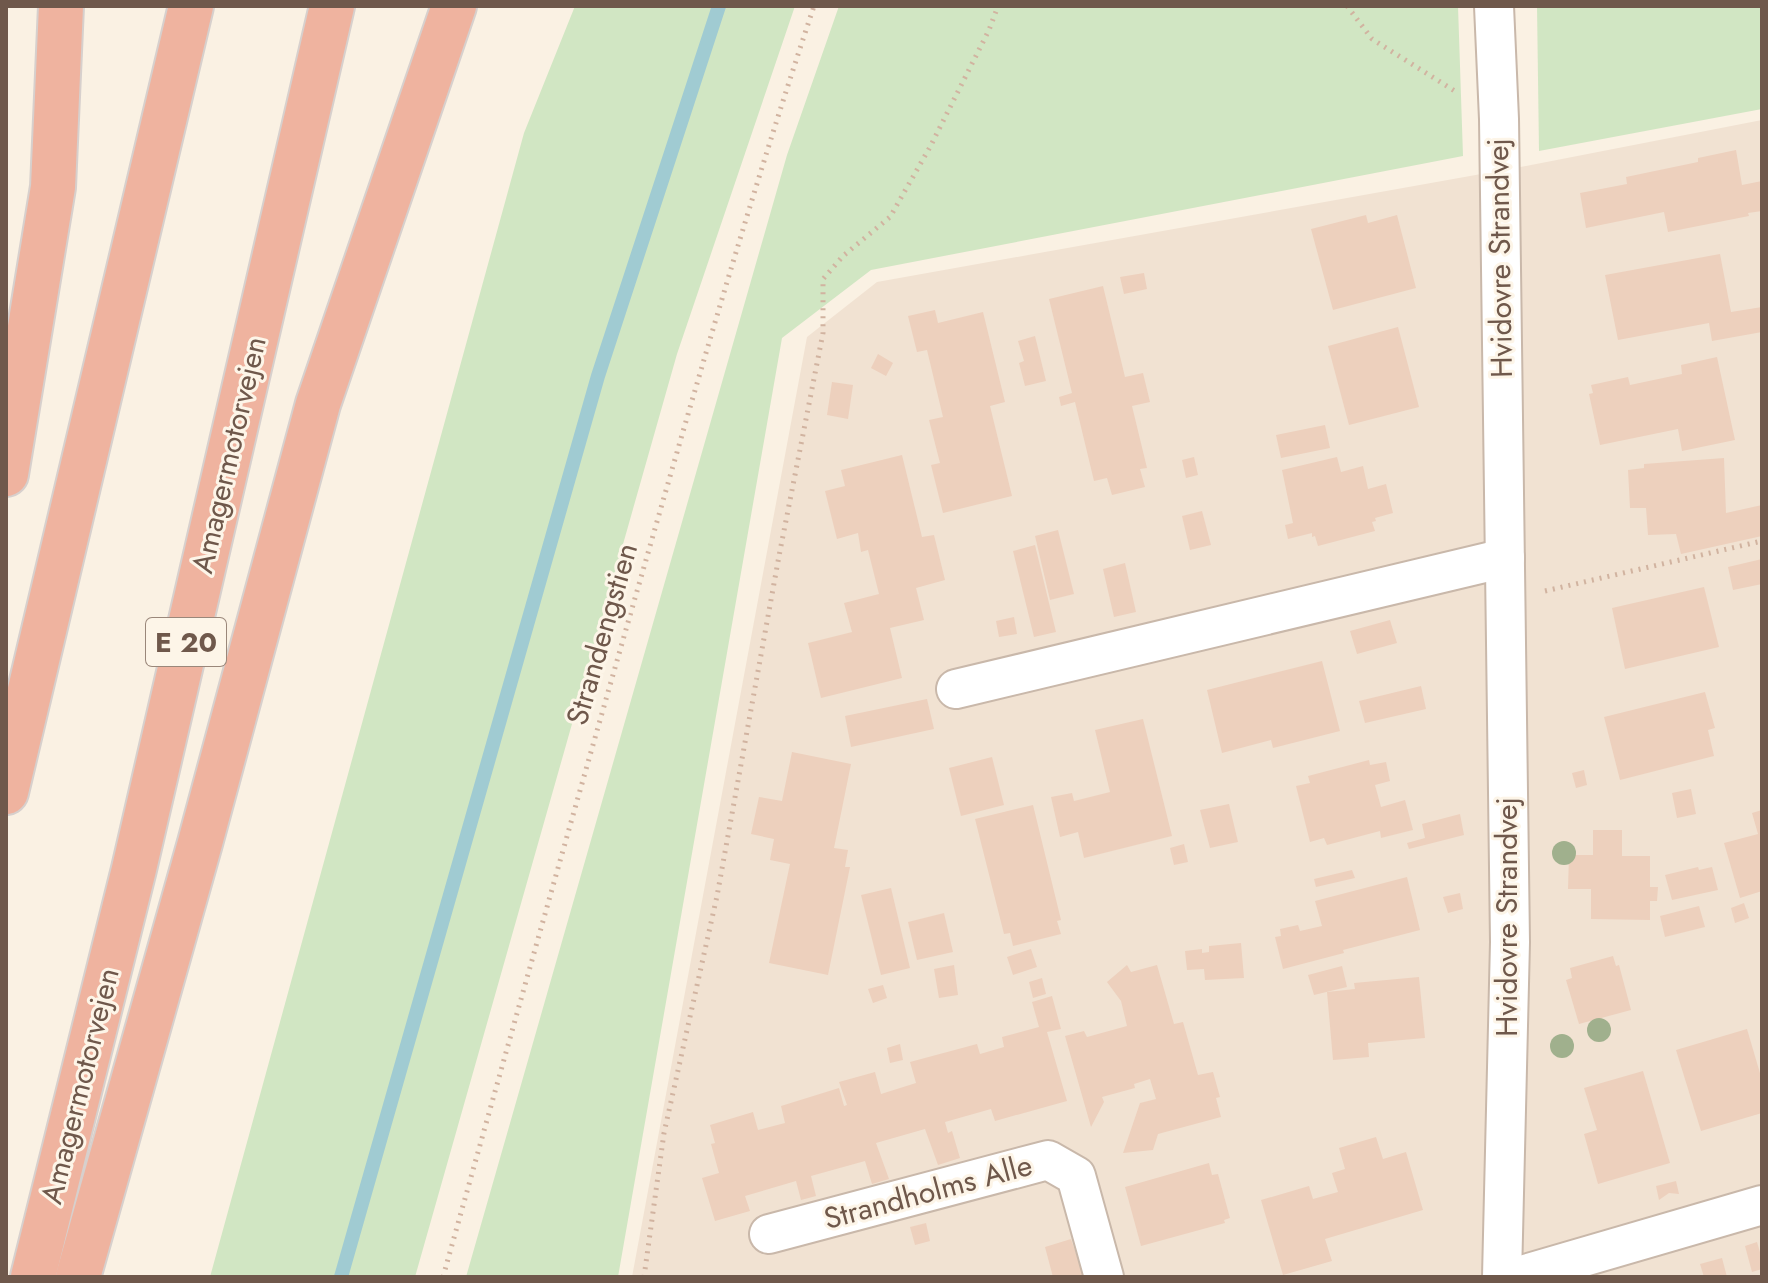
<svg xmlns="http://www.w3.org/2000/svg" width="1768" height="1283" font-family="Jost,sans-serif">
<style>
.residential{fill:#f1e2d2}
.green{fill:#d1e6c3}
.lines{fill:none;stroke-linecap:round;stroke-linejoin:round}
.stream{stroke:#a0cbd2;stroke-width:14}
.building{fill:#edd0bd}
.minor-casing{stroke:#c9b8aa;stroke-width:42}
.motorway-casing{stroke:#d7d0cd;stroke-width:48}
.path{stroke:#d1b3a0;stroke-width:5;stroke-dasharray:2 6;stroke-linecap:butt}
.minor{stroke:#fff;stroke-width:38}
.motorway{stroke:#efb39f;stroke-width:44}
.tree{fill:#a0b08d}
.labels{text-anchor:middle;stroke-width:6;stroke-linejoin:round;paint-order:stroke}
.shield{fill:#fdf5e8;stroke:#9a877a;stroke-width:2}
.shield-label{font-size:28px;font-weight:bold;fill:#6f584b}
.street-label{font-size:30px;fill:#6f584b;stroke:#fdf5e8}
</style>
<rect width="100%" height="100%" fill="#faf1e3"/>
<polygon class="residential" points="1762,120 1762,1277 632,1277 807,337 877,282 1526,166"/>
<g class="green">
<polygon points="575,6 795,6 677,354 415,1277 210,1277 524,133"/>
<polygon points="839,6 1458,6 1463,156 871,270 782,338 618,1277 466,1277 787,155"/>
<polygon points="1537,6 1762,6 1762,109 1539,151"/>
</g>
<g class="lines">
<polyline class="stream" points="341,1277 598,376 719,6"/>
</g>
<g class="building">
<polygon points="1736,150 1742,185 1762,181 1762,211 1748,213 1749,216 1668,232 1664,212 1586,228 1580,193 1627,184 1626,177 1698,162 1698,158"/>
<polygon points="1366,215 1368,223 1397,215 1416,288 1333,310 1311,229"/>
<polygon points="1720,254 1731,312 1762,307 1762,332 1712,341 1709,323 1618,340 1605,275"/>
<polygon points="1144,273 1147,289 1124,294 1120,277"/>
<polygon points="1103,286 1125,377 1143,373 1150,402 1132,406 1147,468 1140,469 1145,487 1112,495 1107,478 1094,481 1075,402 1061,406 1059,397 1072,393 1049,299"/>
<polygon points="935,310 938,323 983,312 1005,402 990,406 1012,496 943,513 931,465 940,463 929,420 943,417 927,350 917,352 908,316"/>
<polygon points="1398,327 1419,407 1349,425 1328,346"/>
<polygon points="1035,336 1046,381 1025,386 1019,363 1024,361 1018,341"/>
<polygon points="878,354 893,363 886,376 871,368"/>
<polygon points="1717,357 1735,440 1682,451 1678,429 1600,445 1589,394 1593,393 1591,385 1628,377 1630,385 1682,374 1681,365"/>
<polygon points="832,382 853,385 848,419 827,415"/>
<polygon points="1325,425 1330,448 1281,458 1276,435"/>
<polygon points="902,455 922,537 934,535 945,580 916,588 924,620 890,628 902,678 821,698 808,643 852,632 844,603 879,594 868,550 861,552 858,533 837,539 825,491 845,486 841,470"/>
<polygon points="1194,457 1198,475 1186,478 1182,460"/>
<polygon points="1337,457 1341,472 1363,466 1368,489 1386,484 1393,513 1375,518 1376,521 1372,522 1375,531 1318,546 1315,536 1312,537 1312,533 1288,539 1285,525 1293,523 1282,470"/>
<polygon points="1724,458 1726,513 1762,505 1762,536 1681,554 1676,534 1648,535 1646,508 1630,508 1628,470 1644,468 1644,464"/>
<polygon points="1202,511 1211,545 1190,550 1182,516"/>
<polygon points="1058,530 1074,594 1050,600 1035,536"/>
<polygon points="1035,545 1056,632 1034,637 1013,551"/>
<polygon points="1762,559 1762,584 1733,590 1728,567"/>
<polygon points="1125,563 1136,612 1114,617 1103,569"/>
<polygon points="1704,587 1719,647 1625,669 1612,608"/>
<polygon points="1014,617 1017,634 999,637 996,621"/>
<polygon points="1390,620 1397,643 1357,654 1350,631"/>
<polygon points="1322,661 1340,731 1273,748 1271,740 1222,753 1207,690"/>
<polygon points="1421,686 1426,709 1365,723 1359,701"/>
<polygon points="1705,692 1715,728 1708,730 1714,756 1620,780 1604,717"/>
<polygon points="927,699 934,729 851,747 845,716"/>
<polygon points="1143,719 1172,836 1084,858 1078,832 1060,837 1051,797 1072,793 1074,801 1110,792 1095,730"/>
<polygon points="792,752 851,764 834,848 848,850 845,867 850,867 828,975 769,963 790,864 770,860 774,839 751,834 759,797 782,801"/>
<polygon points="992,757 1004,805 961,816 949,768"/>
<polygon points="1369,760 1370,765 1386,762 1390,781 1375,785 1381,807 1405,800 1413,830 1381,838 1380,831 1327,845 1324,838 1310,842 1296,786 1310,783 1308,776"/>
<polygon points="1584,770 1587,785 1576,788 1572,773"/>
<polygon points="1691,789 1696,814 1677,818 1672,793"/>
<polygon points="1229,804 1238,842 1210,848 1200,810"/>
<polygon points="1033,805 1061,920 1057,921 1061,934 1013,946 1010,933 1004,934 975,819"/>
<polygon points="1762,810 1762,891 1740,898 1724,843 1758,834 1752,813"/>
<polygon points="1460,814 1464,835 1409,849 1407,843 1425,838 1422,824"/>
<polygon points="1593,830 1622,830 1622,856 1650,856 1650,887 1658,887 1657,901 1650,901 1650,920 1591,919 1591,889 1568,889 1569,855 1593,855"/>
<polygon points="1184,844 1188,862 1174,865 1170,848"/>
<polygon points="1698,867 1699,870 1712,867 1718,890 1672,900 1665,875"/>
<polygon points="1352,870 1355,878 1316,887 1314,879"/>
<polygon points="1407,877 1420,930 1343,950 1344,953 1283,969 1275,937 1281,936 1280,929 1298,925 1300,931 1322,926 1315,901"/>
<polygon points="891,888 910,968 881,975 861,895"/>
<polygon points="1460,893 1463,909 1448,913 1443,897"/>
<polygon points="1744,903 1749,918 1735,923 1731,908"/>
<polygon points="1699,906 1705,927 1665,937 1660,916"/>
<polygon points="944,913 953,952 917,960 908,922"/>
<polygon points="1241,943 1244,978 1205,980 1204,969 1187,970 1185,951 1202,949 1202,953 1209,952 1209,946"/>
<polygon points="1031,949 1037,967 1013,975 1007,957"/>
<polygon points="1613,956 1616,966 1619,965 1631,1010 1579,1024 1566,980 1572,978 1570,968"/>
<polygon points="954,965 958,995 939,998 934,969"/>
<polygon points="1127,965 1131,972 1157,965 1174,1024 1183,1022 1198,1075 1213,1072 1220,1097 1216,1098 1221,1117 1158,1134 1153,1150 1123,1153 1140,1103 1156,1099 1150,1079 1134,1084 1135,1088 1102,1097 1104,1102 1091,1127 1065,1036 1084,1031 1087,1037 1127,1026 1121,1001 1107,982"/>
<polygon points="1342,966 1347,987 1314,995 1308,975"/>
<polygon points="1419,977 1425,1038 1368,1043 1369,1057 1333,1060 1327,992 1355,989 1354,983"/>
<polygon points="1042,978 1046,994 1033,998 1029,982"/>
<polygon points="883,985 887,998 873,1003 868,989"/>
<polygon points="1052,996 1061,1029 1047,1032 1067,1101 995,1121 991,1109 945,1122 948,1133 952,1131 960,1158 938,1165 925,1129 876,1143 889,1179 872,1184 865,1161 811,1176 816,1196 801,1200 796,1181 745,1196 750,1211 715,1221 702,1178 719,1173 711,1144 715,1143 710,1125 753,1112 758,1130 785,1123 781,1106 839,1088 844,1106 847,1105 839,1082 875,1072 881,1094 916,1083 910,1062 977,1044 980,1054 1004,1047 1002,1037 1039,1027 1032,1002"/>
<polygon points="1747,1029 1762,1080 1762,1113 1701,1131 1676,1050"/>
<polygon points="900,1044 903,1060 890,1063 887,1048"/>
<polygon points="1643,1071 1670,1163 1598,1184 1584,1134 1597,1130 1584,1088"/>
<polygon points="1376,1137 1383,1159 1406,1152 1423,1210 1325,1239 1332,1261 1283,1275 1261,1200 1309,1186 1313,1199 1338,1192 1332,1173 1345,1169 1339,1148"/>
<polygon points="1209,1163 1212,1175 1218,1174 1230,1218 1224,1220 1225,1223 1141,1246 1125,1187"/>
<polygon points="1676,1181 1679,1194 1669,1193 1659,1200 1656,1186"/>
<polygon points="926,1223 930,1241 915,1245 910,1227"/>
<polygon points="1071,1239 1084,1277 1053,1277 1045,1247"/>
<polygon points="1757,1242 1762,1259 1762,1269 1752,1272 1745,1246"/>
<polygon points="1722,1258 1727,1277 1704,1277 1700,1264"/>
</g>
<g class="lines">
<g class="minor-casing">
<g id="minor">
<polyline points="1494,6 1499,119 1510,942 1502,1277"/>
<polyline points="956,689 1505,558"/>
<polyline points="769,1234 1048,1160 1076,1176 1104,1277"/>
<polyline points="1515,1277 1762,1205"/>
</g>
</g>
<g class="motorway-casing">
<g id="motorway">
<polyline points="6,474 53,187 61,6"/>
<polyline points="6,792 191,6"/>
<polyline points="33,1277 134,869 332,6"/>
<polyline points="78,1277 200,843 318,404 454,6"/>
</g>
</g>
<g class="path">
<polyline points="1347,6 1372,39 1458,93"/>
<polyline points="1545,591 1762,541"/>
<path d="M443,1277C510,1038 577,799 646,560C699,375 753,189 814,6"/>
<polyline points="644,1277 664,1133 717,896 779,556 823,333 823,279 843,256 890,217 930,147 989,30 998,6"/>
</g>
<use href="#minor" class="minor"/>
<use href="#motorway" class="motorway"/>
</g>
<g class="tree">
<circle cx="1564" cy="853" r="12"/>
<circle cx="1599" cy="1030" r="12"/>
<circle cx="1562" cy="1046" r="12"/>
</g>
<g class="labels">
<rect class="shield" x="146" y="618" width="80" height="48" rx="6"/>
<g class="shield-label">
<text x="186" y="652">E 20</text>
</g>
<g class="street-label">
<text transform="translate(1500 258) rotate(-91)" y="10">Hvidovre Strandvej</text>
<text transform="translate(229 455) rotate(-77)" y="10">Amagermotorvejen</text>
<text transform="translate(602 634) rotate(-74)" y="10">Strandengstien</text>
<text transform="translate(1507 917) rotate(-90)" y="10">Hvidovre Strandvej</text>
<text transform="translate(80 1086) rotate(-76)" y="10">Amagermotorvejen</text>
<text transform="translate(928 1192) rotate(-15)" y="10">Strandholms Alle</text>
</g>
</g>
<rect width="1768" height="1283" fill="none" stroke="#6f584b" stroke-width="16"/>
</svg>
